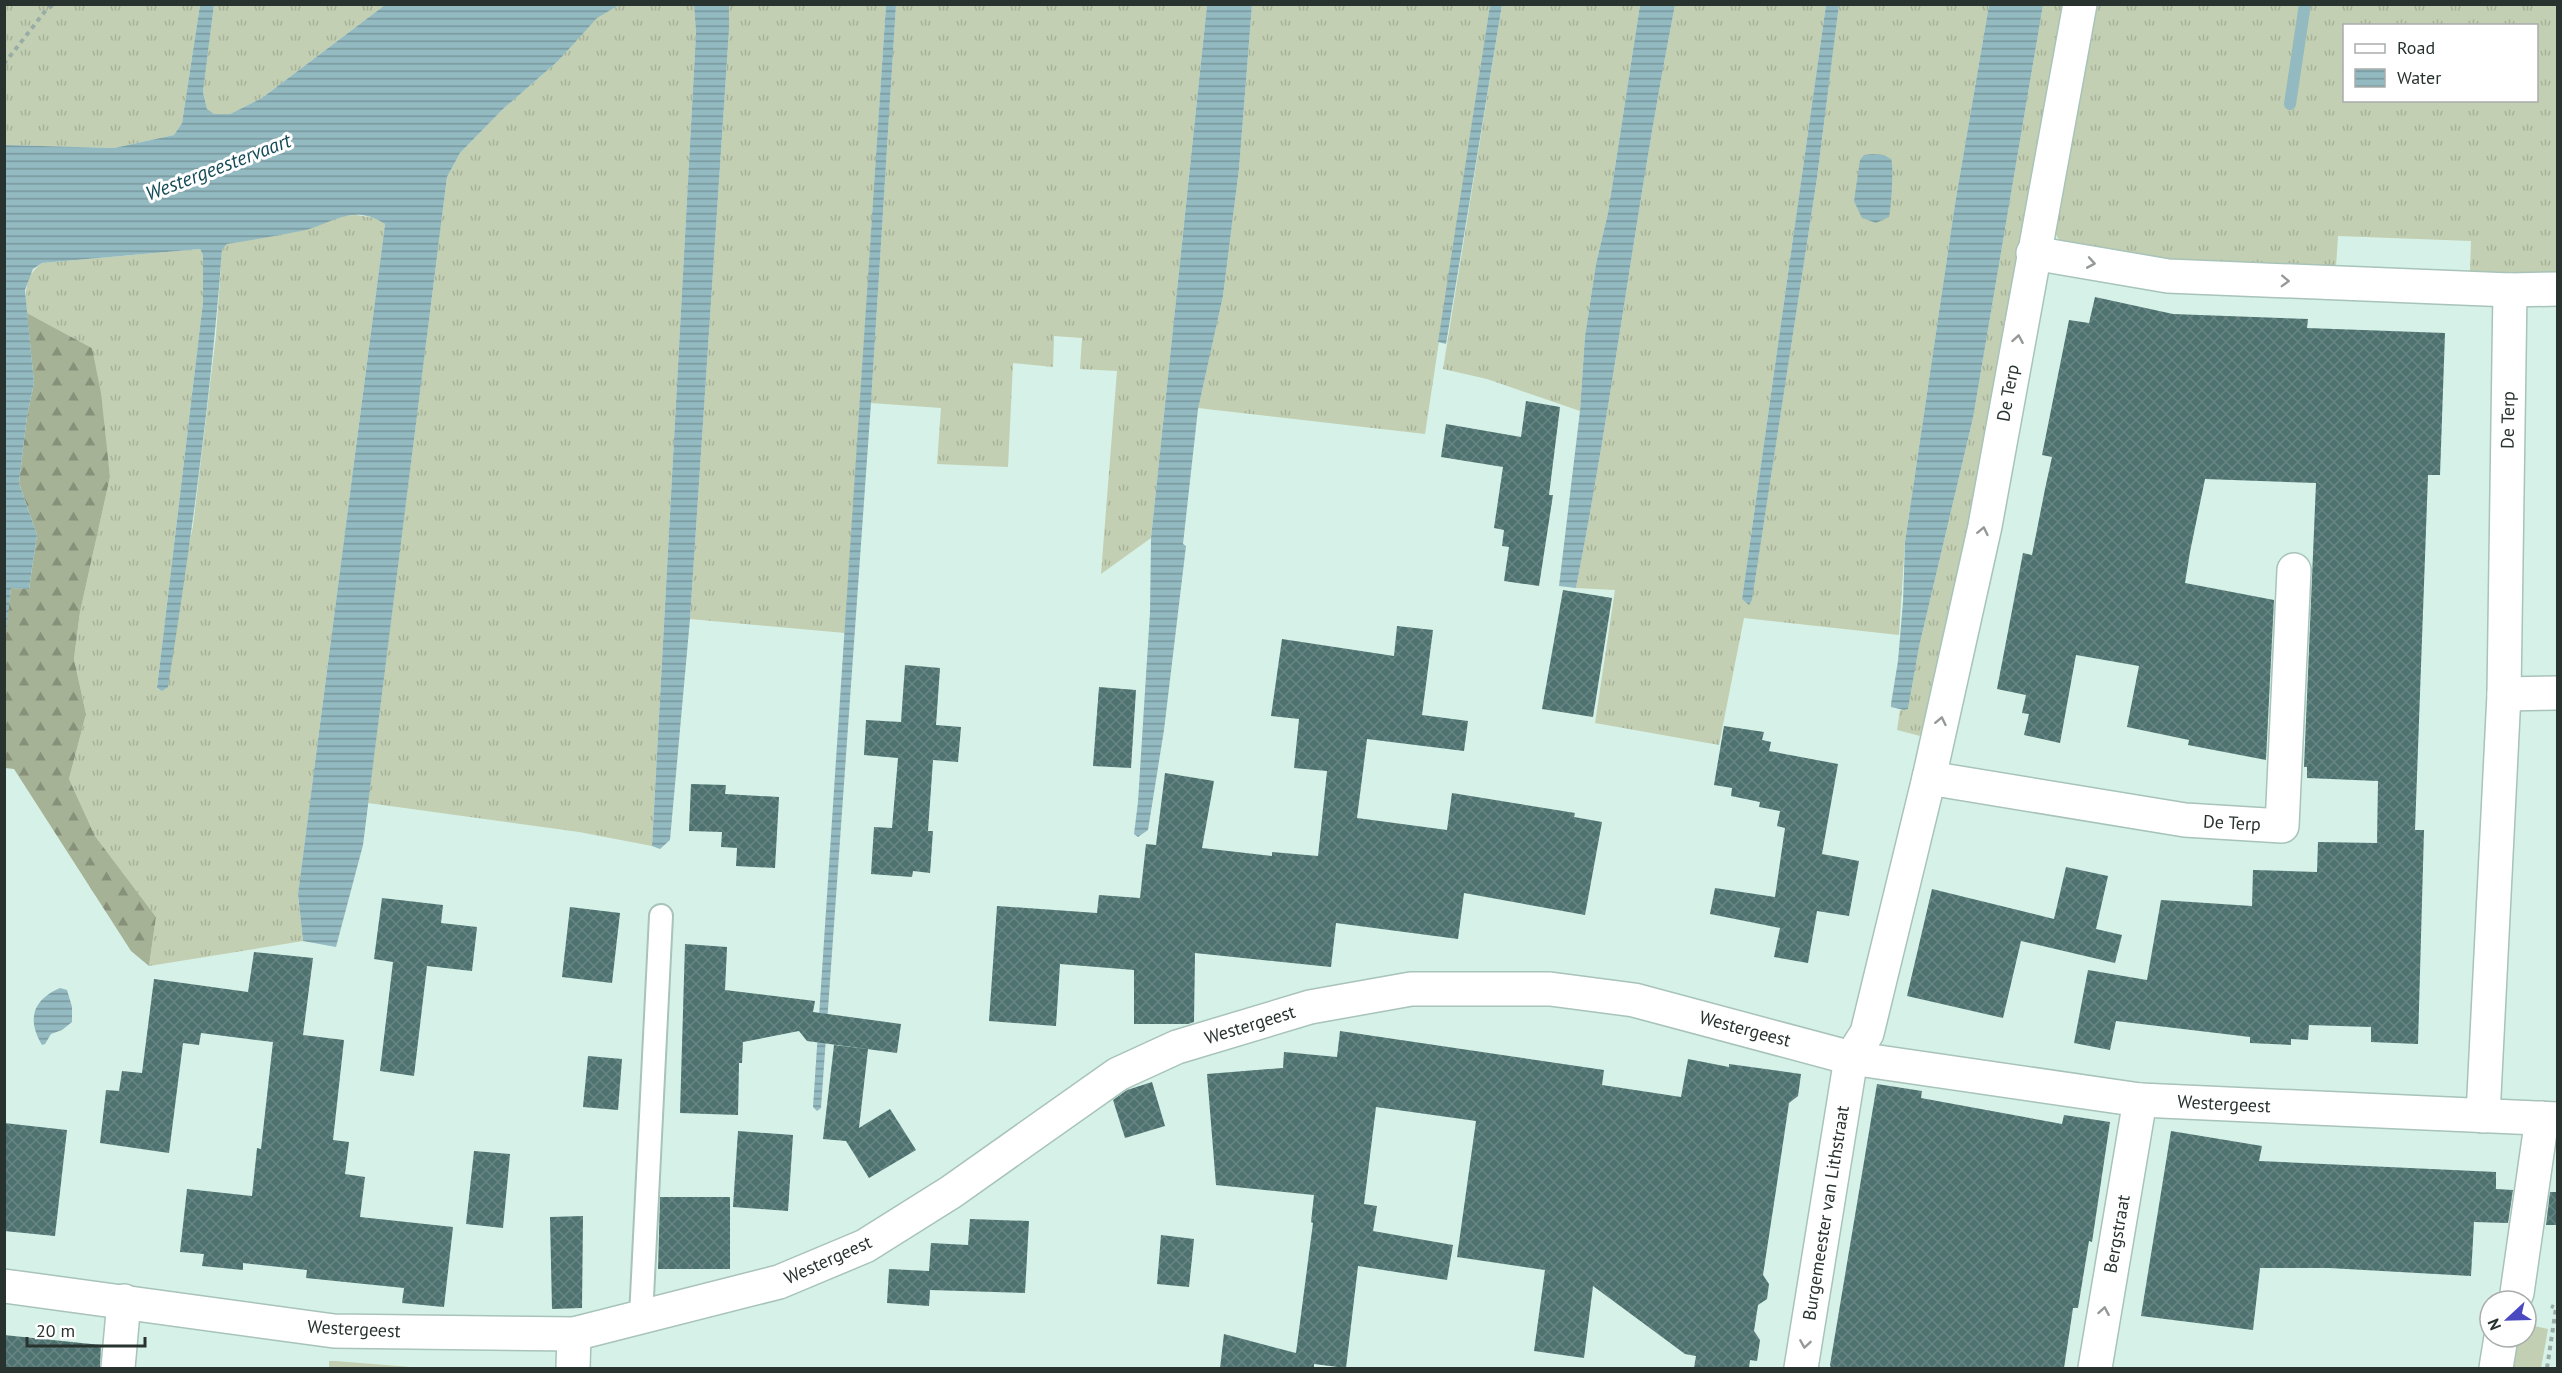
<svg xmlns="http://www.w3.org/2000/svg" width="2562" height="1373" font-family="'PT Sans',sans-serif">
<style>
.grass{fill:url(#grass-tufts);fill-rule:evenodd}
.forest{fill:url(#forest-firs)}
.park{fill:#c2cfb2}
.water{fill:url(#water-rules)}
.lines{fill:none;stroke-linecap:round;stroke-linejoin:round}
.stream{stroke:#93b9c1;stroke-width:12}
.building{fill:url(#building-cross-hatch)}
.service-casing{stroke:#a8c3b8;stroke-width:26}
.pedestrian-casing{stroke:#a8c3b8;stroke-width:36}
.minor-casing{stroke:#a8c3b8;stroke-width:36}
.path{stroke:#98ada5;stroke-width:4;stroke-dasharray:4.5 4.5;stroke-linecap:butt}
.service{stroke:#fff;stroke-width:22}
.pedestrian{stroke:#fff;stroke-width:33}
.minor{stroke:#fff;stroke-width:33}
.oneway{stroke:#949896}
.labels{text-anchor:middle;stroke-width:6;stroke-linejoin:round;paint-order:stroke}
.street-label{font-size:18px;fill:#28322e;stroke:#fff}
.water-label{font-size:20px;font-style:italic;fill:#144b56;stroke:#fff}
</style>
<defs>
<pattern id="grass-tufts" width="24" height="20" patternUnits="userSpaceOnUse" patternTransform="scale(1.5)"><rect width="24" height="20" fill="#c2cfb2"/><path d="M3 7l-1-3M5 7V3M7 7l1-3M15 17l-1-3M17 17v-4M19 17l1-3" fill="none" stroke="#a7b299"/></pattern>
<pattern id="forest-firs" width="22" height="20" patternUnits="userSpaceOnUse" patternTransform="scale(1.5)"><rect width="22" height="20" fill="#a6b295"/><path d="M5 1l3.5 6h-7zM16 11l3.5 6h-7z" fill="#87917a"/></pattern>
<pattern id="water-rules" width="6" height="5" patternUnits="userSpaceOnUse" patternTransform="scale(1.5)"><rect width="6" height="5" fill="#93b9c1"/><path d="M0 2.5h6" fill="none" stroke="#78979d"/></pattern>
<pattern id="building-cross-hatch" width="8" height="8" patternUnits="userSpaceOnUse" patternTransform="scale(1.5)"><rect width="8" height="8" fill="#4d7270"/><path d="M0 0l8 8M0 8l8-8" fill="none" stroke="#698684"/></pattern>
</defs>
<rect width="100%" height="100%" fill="#d6f1e7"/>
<g class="grass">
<polygon points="4,5 200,5 182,123 174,135 114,148 5,145"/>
<polygon points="214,5 385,5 262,98 230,114 213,114 207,109 203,92"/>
<polygon points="619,5 694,5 696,33 652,846 579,832 368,803 447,177 460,153 503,109 558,61 597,17"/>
<polygon points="729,5 886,5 845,633 690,619 729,30"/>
<polygon points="896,5 1207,5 1151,538 1101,574 1117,371 1080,369 1082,338 1054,336 1053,367 1013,363 1008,467 937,464 941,408 871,403"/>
<polygon points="1252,5 1490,5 1425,434 1198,408 1223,296 1239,169"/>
<polygon points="1502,5 1640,5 1608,213 1596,264 1585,336 1580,411 1487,379 1443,369"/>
<path d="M1675,5H1826L1742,599H1752L1817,178L1839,5H1989L1955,204L1905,542L1899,635L1744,618L1719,745L1595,723L1615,590L1576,588C1614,394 1637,198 1675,5Z"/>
<polygon points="2043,5 2070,5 1928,738 1897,730 1900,710 1908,709 1919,647 1973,418"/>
<path d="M2088,5H2557V275L2470,272L2471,241L2338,236L2336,267L2173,266L2062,244L2048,223ZM2344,26H2536V100H2344Z"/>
<path d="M356,215L376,218L385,224L298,894L303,941L149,966L156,917L95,836L69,779L86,714L74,659L80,612L110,477L92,348L27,313C25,293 24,276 42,263L200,249L203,255V302L157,688L159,690L193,526L216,335L222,250L227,244L304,230L339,216Z"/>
<polygon points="329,1361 335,1361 423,1368 329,1368"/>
</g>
<polygon class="forest" points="27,313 92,348 101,393 110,477 80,612 74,659 86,714 69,779 95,836 156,917 149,966 131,951 14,769 5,768 4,642 11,588 29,589 37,535 19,483 27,416 34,383"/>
<polygon class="park" points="2526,1324 2548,1329 2541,1368 2500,1368 2505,1337 2526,1337"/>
<g class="water">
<path d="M200,5H214L203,92L207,109L214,114H230L262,98L385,5H619L597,18L558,61L503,109L460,153L447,177L363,845L336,947L303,941L298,894L385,224C352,202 331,225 301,231C276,236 252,240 227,244L222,250C211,396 191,542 168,687L162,691L157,688L203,302V255L200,249L42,263L33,269L25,290L34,383L27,416L19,483L37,535L29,589L11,588L5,642V145L114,148L174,135L182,123Z"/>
<polygon points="694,5 729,5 729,30 690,619 670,840 660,849 652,846 696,33"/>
<polygon points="886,5 896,5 871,403 821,1108 817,1111 813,1107"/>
<polygon points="1207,5 1252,5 1239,169 1223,296 1198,409 1183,544 1186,546 1164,730 1148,830 1138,837 1134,834 1138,802 1150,612 1151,538"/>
<polygon points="1490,5 1502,5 1446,344 1438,342"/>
<path d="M1640,5H1675C1637,198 1614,394 1576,588L1559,586L1580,411L1585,336L1596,264L1608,213Z"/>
<polygon points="1826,5 1839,5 1817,178 1752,600 1749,605 1742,599"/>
<polygon points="1989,5 2043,5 1973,418 1919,647 1908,709 1904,710 1891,707 1891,704 1898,661 1903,602 1905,542 1955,204"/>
<path d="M1872,154L1884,155L1891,159C1894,165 1891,210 1889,217L1876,223L1862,218L1854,201L1860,160L1864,155Z"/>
<path d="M60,988L67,990L72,1007V1022L62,1030L51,1034L45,1044L42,1045C27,1020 32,1000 60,988Z"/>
</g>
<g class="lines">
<polyline class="stream" points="2290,104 2305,4"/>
</g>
<g class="building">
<polygon points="2095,297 2173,314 2308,319 2307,328 2445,333 2440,475 2428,475 2415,830 2424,830 2418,1044 2371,1042 2371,1027 2309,1025 2308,1040 2291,1039 2291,1045 2250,1043 2250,1037 2116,1021 2110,1050 2074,1043 2088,970 2147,980 2161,900 2252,906 2253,870 2317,872 2318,842 2377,843 2378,781 2307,778 2307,767 2304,767 2316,483 2205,479 2190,552 2185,583 2274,600 2266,760 2188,745 2189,740 2127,727 2139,666 2076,655 2060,743 2024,735 2029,714 2022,713 2026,695 1997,689 2023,553 2032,555 2045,489 2052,457 2042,455 2069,320 2089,323"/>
<polygon points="1526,401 1560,407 1549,495 1553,495 1539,586 1504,581 1509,547 1502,546 1504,530 1494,528 1503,467 1441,457 1446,424 1521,437"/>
<polygon points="1563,590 1612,598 1593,717 1542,709"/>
<polygon points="1397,626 1433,630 1422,715 1468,721 1464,751 1367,739 1357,818 1447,830 1452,793 1575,813 1574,817 1602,822 1585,915 1464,893 1458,939 1336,923 1331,967 1195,953 1194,1022 1188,1024 1134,1024 1134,970 1060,964 1056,1026 989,1021 997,906 1097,913 1099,895 1140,898 1146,844 1156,845 1165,773 1214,781 1202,848 1272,856 1272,852 1318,856 1327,771 1294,768 1299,719 1271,716 1282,639 1394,656"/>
<polygon points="905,665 940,668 936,725 961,727 958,762 933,760 928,831 933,831 930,873 913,871 912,877 871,874 874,827 892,828 898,758 864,755 866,720 901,722"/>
<polygon points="1099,687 1136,690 1131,768 1093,766"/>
<polygon points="1724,726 1764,732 1762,740 1771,742 1769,751 1838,764 1822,854 1859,861 1849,916 1817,911 1808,963 1774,957 1780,928 1710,914 1715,888 1775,897 1785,828 1777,826 1780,811 1759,807 1760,802 1731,796 1732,788 1714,785"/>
<polygon points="691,784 726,785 725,794 779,797 775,868 736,866 737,848 721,847 722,832 689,831"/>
<polygon points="2066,867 2108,876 2096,929 2122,935 2115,963 2021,941 2003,1018 1907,996 1932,889 2054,919"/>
<polygon points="382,898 443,905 441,923 477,927 472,971 427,966 414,1076 380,1071 393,962 374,959"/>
<polygon points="570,907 620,913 612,983 562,977"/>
<polygon points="685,944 727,947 725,990 815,1001 813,1012 901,1024 897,1053 807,1041 799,1031 743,1042 742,1063 739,1063 738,1115 680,1113"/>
<polygon points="254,952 313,958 303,1035 344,1040 333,1140 349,1142 345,1174 365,1177 360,1217 453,1227 444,1307 402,1303 404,1288 306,1278 307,1270 243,1263 243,1270 202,1266 204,1254 180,1252 187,1189 252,1196 257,1148 261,1149 273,1042 201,1033 199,1045 183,1043 169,1153 100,1143 106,1090 119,1091 122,1071 142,1073 154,979 248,992"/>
<polygon points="1340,1031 1604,1070 1602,1085 1681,1097 1688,1059 1729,1067 1729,1064 1801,1074 1798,1096 1789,1103 1776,1190 1763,1275 1769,1284 1767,1299 1758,1305 1754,1331 1760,1340 1757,1361 1750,1360 1749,1368 1694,1368 1696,1356 1685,1354 1593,1286 1584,1358 1534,1351 1545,1270 1457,1257 1476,1121 1376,1107 1364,1204 1377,1206 1373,1231 1453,1245 1447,1280 1358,1266 1346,1368 1314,1364 1314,1368 1220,1368 1224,1334 1296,1353 1313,1223 1311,1222 1314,1195 1216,1185 1207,1074 1283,1068 1284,1052 1337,1057"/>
<polygon points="834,1045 868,1049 859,1128 890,1109 916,1150 869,1178 846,1141 823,1139"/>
<polygon points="588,1056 622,1059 618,1110 583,1107"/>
<polygon points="1152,1082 1165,1126 1125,1138 1113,1100 1127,1090"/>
<polygon points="1877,1084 1922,1091 1921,1098 2062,1124 2064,1115 2110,1122 2092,1242 2089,1241 2078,1308 2073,1308 2064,1368 1831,1368 1830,1365"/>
<polygon points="4,1123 67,1130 55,1236 4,1231"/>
<polygon points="738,1131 793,1135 788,1211 733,1207"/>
<polygon points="2171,1131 2262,1146 2259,1161 2496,1172 2496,1189 2513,1190 2508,1223 2474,1222 2471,1276 2329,1268 2260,1268 2253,1330 2141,1316"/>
<polygon points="474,1151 510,1154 503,1228 466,1224"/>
<polygon points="2550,1192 2558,1192 2558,1225 2546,1225"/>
<polygon points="660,1197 730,1197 730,1269 658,1269"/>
<polygon points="583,1216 582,1308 552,1309 550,1217"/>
<polygon points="970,1219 1029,1221 1025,1293 930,1290 929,1306 887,1303 889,1269 929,1271 931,1243 968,1245"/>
<polygon points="1161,1235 1194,1239 1189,1287 1157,1284"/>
<polygon points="4,1335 101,1345 100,1368 4,1368"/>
</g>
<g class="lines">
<g class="service-casing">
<polyline id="service" points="641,1317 661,916"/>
</g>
<g class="pedestrian-casing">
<polyline id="pedestrian" points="2496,1368 2501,1337"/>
</g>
<g class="minor-casing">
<g id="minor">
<polyline points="2033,253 2168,276 2510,290 2558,289"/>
<polyline points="2504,694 2558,693"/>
<polyline points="1929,778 2185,820 2282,826 2294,570"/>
<polyline points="2483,1116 2504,694 2510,290"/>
<polyline points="4,1286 334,1331 574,1334 779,1282 865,1246 951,1192 1118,1074 1177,1047 1310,1007 1411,989 1550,989 1634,1000 1851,1058 2140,1100 2558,1119"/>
<polyline points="2517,1293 2542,1118"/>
<polyline points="118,1368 124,1301"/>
<polyline points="573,1368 574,1334"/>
<polyline points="1801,1368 1851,1058 1867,1033 1929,778 1985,526 2080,4"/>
<polyline points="2095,1368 2140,1100"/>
</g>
</g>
<g class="path">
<polyline points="4,64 46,10 54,4"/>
<polyline points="2547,1368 2556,1308 2551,1306"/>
</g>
<use href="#service" class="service"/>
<use href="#pedestrian" class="pedestrian"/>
<use href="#minor" class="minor"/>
</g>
<defs><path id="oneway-chevron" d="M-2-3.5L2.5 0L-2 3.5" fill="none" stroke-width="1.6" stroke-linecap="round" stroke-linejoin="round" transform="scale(1.5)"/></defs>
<g class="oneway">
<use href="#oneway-chevron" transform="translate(2091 263) rotate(10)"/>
<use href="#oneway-chevron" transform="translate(2285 281) rotate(2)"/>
<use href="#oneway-chevron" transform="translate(2018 339) rotate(-80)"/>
<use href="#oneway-chevron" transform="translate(1983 531) rotate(-78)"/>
<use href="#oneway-chevron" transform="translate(1941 721) rotate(-78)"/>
<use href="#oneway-chevron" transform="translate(2104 1311) rotate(-80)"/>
<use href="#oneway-chevron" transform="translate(1805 1344) rotate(99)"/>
</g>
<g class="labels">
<g class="street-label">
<text transform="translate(2008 393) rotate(-80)" y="6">De Terp</text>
<text transform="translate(2508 420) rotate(-89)" y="6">De Terp</text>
<text transform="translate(2232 823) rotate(3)" y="6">De Terp</text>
<text transform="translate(1250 1025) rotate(-17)" y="6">Westergeest</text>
<text transform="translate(1745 1029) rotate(15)" y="6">Westergeest</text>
<text transform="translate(2224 1104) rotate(3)" y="6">Westergeest</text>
<text transform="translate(1826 1213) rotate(-81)" y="6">Burgemeester van Lithstraat</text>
<text transform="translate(2117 1234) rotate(-80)" y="6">Bergstraat</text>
<text transform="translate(828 1260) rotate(-24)" y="6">Westergeest</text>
<text transform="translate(354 1329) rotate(3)" y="6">Westergeest</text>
</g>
<g class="water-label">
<text transform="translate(218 167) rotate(-21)" y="7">Westergeestervaart</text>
</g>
</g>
<rect width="2562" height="1373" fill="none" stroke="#28322e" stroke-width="12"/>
<rect x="2343" y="24" width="195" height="78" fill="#ffffff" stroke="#a9adab" stroke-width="1.5"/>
<rect x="2355" y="44" width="30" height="9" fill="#ffffff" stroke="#a9adab" stroke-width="1.5"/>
<text x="2397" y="54" font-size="18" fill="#28322e">Road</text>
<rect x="2355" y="69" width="30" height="18" fill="url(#water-rules)" stroke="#a9adab" stroke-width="1.5"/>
<text x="2397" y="84" font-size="18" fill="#28322e">Water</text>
<g transform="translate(2508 1319) rotate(248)"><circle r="28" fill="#ffffff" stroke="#a9adab" stroke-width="1.5"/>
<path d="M0-4.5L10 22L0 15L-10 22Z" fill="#4b49bf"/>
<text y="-9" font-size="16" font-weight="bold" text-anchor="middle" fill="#28322e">N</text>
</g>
<path d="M27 1337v9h118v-9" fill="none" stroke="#28322e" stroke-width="3"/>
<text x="36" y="1337" font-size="18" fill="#28322e" stroke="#ffffff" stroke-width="4.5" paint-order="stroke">20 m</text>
</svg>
